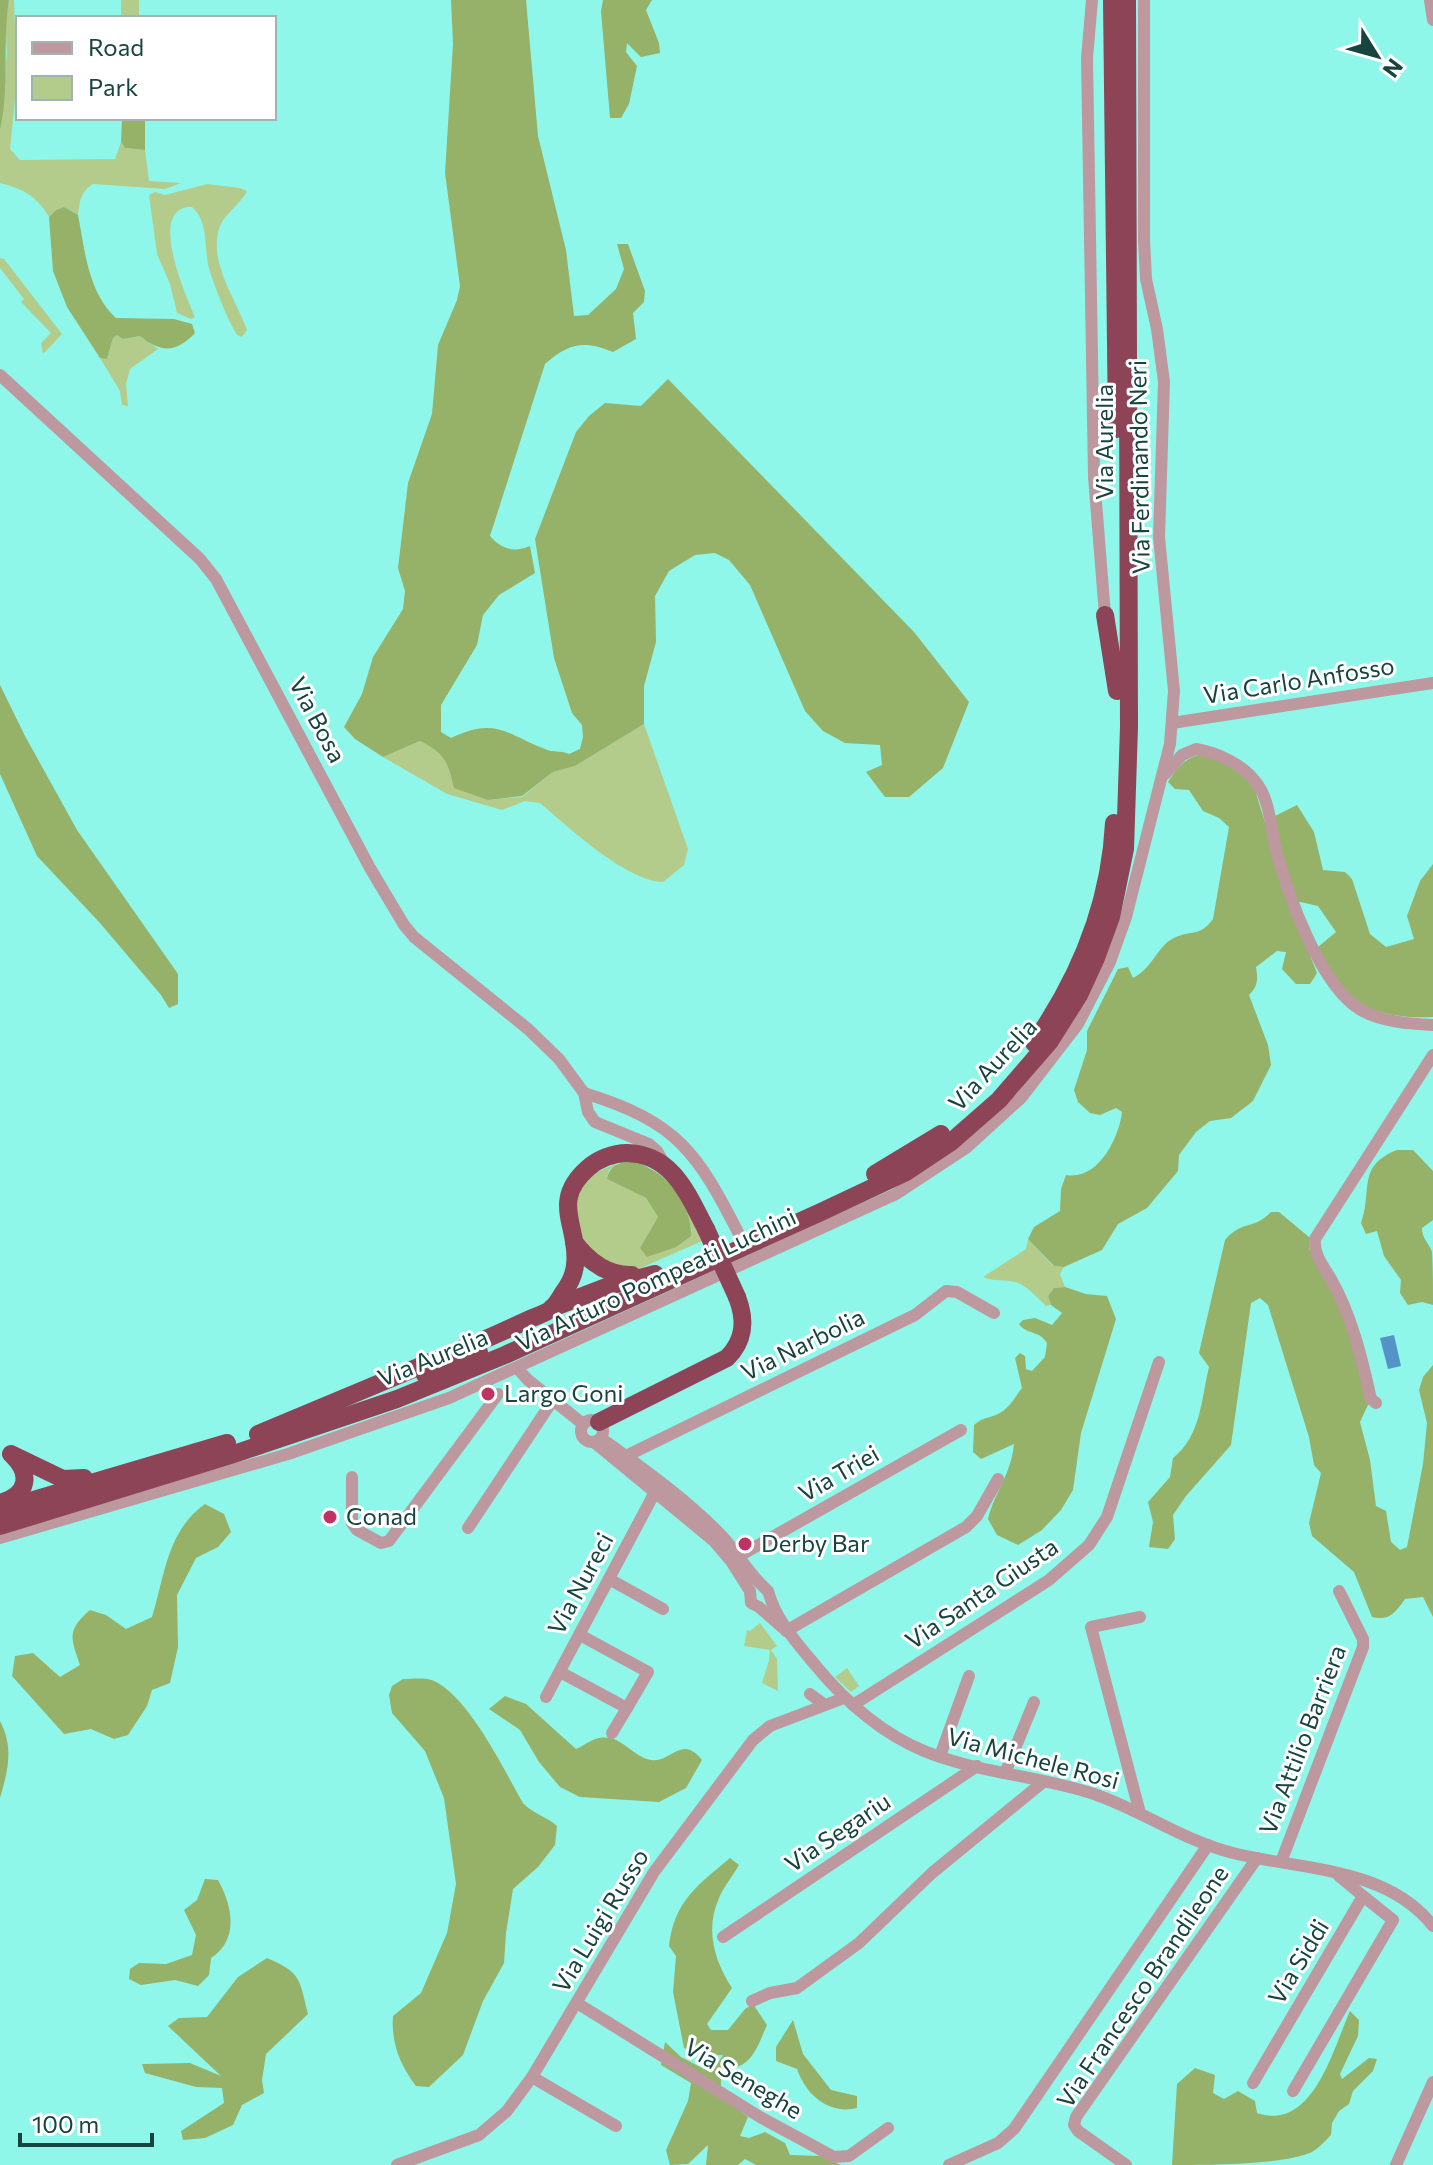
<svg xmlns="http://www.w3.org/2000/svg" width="1433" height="2165" font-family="Commissioner,sans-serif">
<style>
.green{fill:#b3cc8b}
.forest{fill:#96b168}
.water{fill:#5493c7}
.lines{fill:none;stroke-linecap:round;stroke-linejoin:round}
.minor{stroke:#bd989f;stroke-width:12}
.highway{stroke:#8c4456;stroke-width:18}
.highway-bridge{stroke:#8c4456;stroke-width:18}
.poi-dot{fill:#c03262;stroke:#fff;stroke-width:3}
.labels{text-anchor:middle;stroke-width:6;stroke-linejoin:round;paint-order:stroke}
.street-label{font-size:24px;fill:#17443f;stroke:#fff}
.poi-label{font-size:24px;fill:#17443f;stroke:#fff;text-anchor:start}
</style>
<rect width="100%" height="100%" fill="#8ff7ea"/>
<g class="green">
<path d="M9,0H14L17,80L10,149L20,160L115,159L121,142L125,148L145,150L149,181L181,183L165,189L93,184C80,192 80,202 78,215L64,207L56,210L49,217C37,196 23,189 0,183V130L7,52L5,27Z"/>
<rect x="121" y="0" width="18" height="18"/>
<path d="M207,184L240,188L247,191C241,204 226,212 220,226C207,260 236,299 247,330L242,337L237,335C226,317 217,292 210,272C203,250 210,223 192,207C146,206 186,296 195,317L191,319L177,313L170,284L157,254L149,195L155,192L165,195Z"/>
<polygon points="0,258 4,259 62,334 43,354 41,343 51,333 21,302 24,299 0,268"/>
<polygon points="117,335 123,339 140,336 158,349 130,369 126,384 128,406 122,405 120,391 100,358 107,359 113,338"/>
<path d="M644,724L688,849L684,865L663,882C626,881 568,827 540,803L525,801L502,810L447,794L383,757L420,741L438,749L448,765L488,800L522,797L553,772L575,766Z"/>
<polygon points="617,1163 609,1170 607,1179 646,1198 658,1217 640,1248 692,1231 684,1205 702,1241 632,1272 591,1258 575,1227 577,1194 591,1175"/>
<path d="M1028,1239L1053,1266L1064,1267L1060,1274L1065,1287L1054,1288L1048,1296L1051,1305L1046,1306C1037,1298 1027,1285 1015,1282C1004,1279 994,1282 983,1277L1026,1249Z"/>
<polygon points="760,1623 777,1646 771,1650 777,1659 778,1691 762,1683 769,1660 770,1650 744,1646 747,1630 750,1631"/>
<polygon points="847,1668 859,1686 851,1692 835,1677"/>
</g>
<g class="forest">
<path d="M0,0H9C2,43 10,87 0,130Z"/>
<path d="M451,0H526L538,136L566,250L574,316L588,315L616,289L624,269L617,244H628L645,291L644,302L633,313L636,339L613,352C584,340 569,343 545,364L490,536C501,549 514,553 530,546L535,573L499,595L483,615L477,645L441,705V732L451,738C495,717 505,733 545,749C553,753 560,750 569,754L580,749L583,737L582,725L572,713L554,658L535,539L576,432L589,416L605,403L641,406L668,379L914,632L969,702L943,768L909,797H885L866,772L882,765L880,745L845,743L823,731L805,711L750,585L729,560L715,553L695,555L669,571L655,596L656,642L644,686V724L575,766L553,772L522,796L488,800L454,788C448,762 445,753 420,741L383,757L355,739L344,727L362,694L373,657L403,609L405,591L398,568L408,483L432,414L438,345L457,300L460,286L445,173L453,44Z"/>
<polygon points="603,0 652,0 646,10 659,43 660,53 641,57 627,43 626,52 637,66 629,104 621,118 610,118 601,11"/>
<polygon points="122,118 145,118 145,150 125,148 121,142"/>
<path d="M64,207L78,215C85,251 88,292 116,318L174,319L192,324L195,333C176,353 161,353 140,336L123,339L117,335L113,338L107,359L100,358L67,307L53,271L49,217L56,210Z"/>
<polygon points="0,685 25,736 77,830 178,974 178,1004 169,1008 161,995 100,923 37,856 0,774"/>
<path d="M1203,754C1224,761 1243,771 1255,790L1292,911L1317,973L1310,984H1296L1282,969L1286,952L1277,951L1256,967C1258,980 1258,986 1249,995L1268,1045L1271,1065L1253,1101L1231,1118L1210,1121L1196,1132L1179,1155L1178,1171L1147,1208L1118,1224L1102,1250L1064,1267L1054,1266L1028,1239L1034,1227L1060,1211L1061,1189L1066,1175C1098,1181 1119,1138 1122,1112L1116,1108L1100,1115L1090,1113L1078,1102L1074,1090L1087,1050V1031L1118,969L1128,967L1133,978C1153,968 1157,946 1174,938C1192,929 1199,938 1213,919L1229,827L1219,818L1203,811L1189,790L1175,789L1168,782C1177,767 1185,758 1203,754Z"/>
<path d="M1297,805L1314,832L1323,870L1345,872L1352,879L1370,934L1386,947L1414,939L1407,916L1420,881L1433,864V1017C1401,1019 1361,1013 1339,986C1330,976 1324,959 1318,947L1336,932L1318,906L1296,901L1275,834V816Z"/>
<path d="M1397,1150H1413L1433,1171V1220L1422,1228C1422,1239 1429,1243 1432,1252C1433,1268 1433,1289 1433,1305L1422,1302L1408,1305L1400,1293L1401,1280L1384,1256L1377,1231L1366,1234L1361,1223C1373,1191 1356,1166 1397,1150Z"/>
<path d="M636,1161C643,1165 652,1169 659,1174C676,1186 693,1216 691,1236L676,1247L647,1257L640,1248L658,1217L646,1198L607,1179C611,1162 620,1163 636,1161Z"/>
<path d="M1271,1212H1279L1309,1237V1249L1339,1298L1366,1385L1368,1405L1360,1422L1370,1460L1376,1506L1386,1511L1391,1542L1400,1550L1407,1547L1423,1464L1427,1423L1419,1390L1423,1377L1433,1365V1617L1423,1597L1405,1599C1395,1613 1390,1621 1372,1617L1354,1572L1312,1536L1309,1523L1321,1473L1314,1465L1309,1437L1268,1305L1260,1298L1251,1303L1231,1445L1186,1496L1173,1515L1175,1539L1168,1549L1149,1547L1153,1522L1148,1502L1170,1477L1173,1458C1201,1436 1201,1400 1209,1367L1199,1353L1225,1240C1242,1220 1254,1230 1271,1212Z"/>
<path d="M1065,1287L1086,1294L1107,1296L1116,1319L1081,1433L1073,1490L1061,1510L1042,1530L1018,1545L997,1535L988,1519C995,1491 1011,1475 1014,1444L981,1459L973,1452L974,1425C985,1416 988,1419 998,1414C1009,1409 1015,1397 1022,1388L1015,1358L1020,1353L1025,1356L1026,1369L1032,1371L1045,1357L1047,1343C1039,1330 1027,1335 1019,1324L1023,1320L1035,1318L1052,1325L1062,1313L1051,1305L1048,1296L1054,1288Z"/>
<path d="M205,1504L224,1514L231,1532L218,1547L196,1558L177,1595L178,1647L170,1683L152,1690L147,1706L128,1735L114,1739L91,1729L64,1734L12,1676L15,1656L33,1653L60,1677L80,1665C71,1638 66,1631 90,1610L106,1615L126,1629L152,1617C165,1575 167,1531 205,1504Z"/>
<path d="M403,1679C412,1679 426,1677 434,1681C469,1697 504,1770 523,1803C533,1814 546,1816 557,1826L555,1845L538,1867L513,1889L506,1933L504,1963L483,2001L463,2055L429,2087L416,2086C400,2065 391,2043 393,2016L421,1993L447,1933L456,1884L444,1798L425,1751L392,1713L389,1695L392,1686Z"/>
<path d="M505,1696L526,1704L576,1749C583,1746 592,1739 599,1738C622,1734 632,1757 651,1760C672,1763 681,1734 702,1760L686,1788L659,1802L580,1797L560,1787L539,1762L520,1730L489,1709Z"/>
<path d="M0,1721C14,1748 8,1770 0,1798Z"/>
<path d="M730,1858L739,1865C733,1876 724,1886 719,1898C705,1929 714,1960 732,1988L707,2024L711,2030H728L745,2009L753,2004L767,2025C759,2042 753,2067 730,2068L725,2060L721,2080V2097L748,2117L740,2136L749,2138L765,2132L785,2143L790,2155L820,2156L841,2165H756L745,2159L738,2165H706L708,2145L688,2164L670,2165L666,2150L688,2101L691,2083L661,2065L665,2042L681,2057L706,2070L716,2066L723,2055L702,2056L684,2048L673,1992L676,1956L669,1946C674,1901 698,1885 730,1858Z"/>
<path d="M205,1879L218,1880C233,1907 239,1940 211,1958L209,1975L198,1986L175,1980L141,1985L129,1979L130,1969L139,1963L166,1964L192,1955L196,1935L184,1910L197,1900Z"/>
<path d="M267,1958C302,1973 299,1979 308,2014L266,2054L262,2080L264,2093L242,2105L233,2125L205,2138L183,2140L181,2131L224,2103L222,2088L196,2087L145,2073L142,2064L190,2063L221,2076L168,2026L179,2018L207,2017L238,1977Z"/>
<path d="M1350,2011L1359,2020L1358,2036L1340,2074L1342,2079L1369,2058L1377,2059L1373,2071L1353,2091L1349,2104L1339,2111L1332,2123L1331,2135C1325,2141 1319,2148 1312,2152C1284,2165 1206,2165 1172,2165L1177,2084L1195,2068L1215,2075L1213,2093L1224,2099L1238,2091L1255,2101L1257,2113C1313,2132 1333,2049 1350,2011Z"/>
<path d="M793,2020L803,2054L831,2090L857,2096V2108C829,2115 806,2095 797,2069L776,2061V2047Z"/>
</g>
<polygon class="water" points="1394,1335 1401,1366 1388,1369 1380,1338"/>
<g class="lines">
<g class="minor">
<polyline points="1092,0 1087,58 1094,477 1105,615"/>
<polyline points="1430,0 1433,20"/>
<polyline points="0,375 200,559 216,579 370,868 404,925 414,937 528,1029 559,1059 584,1093 588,1112 595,1122 649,1144 657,1151 664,1163"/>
<polyline points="1172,723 1433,683"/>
<path d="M1165,774L1182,755L1196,749C1218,753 1245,765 1258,785C1270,802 1271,830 1276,850C1288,895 1320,986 1361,1010C1382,1022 1410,1024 1433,1025"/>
<path d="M584,1093C678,1122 697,1152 740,1236"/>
<polyline points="517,1368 528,1380 583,1424"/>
<path d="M1376,1403L1371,1399C1362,1359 1352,1316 1331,1279C1324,1267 1313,1254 1315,1239L1433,1055"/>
<circle cx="592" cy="1431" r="11"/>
<path d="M601,1438C642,1468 685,1498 721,1535C738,1553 750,1576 768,1591C776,1620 796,1642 816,1666C845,1701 881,1733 924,1751C978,1773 1039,1776 1094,1794C1141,1810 1184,1841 1233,1853C1299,1870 1386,1866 1433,1926"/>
<polyline points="594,1442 714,1541 731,1561 750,1591 751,1603 759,1607 783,1628"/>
<polyline points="626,1456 915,1315 946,1291 957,1292 994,1313"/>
<polyline points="352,1477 352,1523 357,1530 381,1543 389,1541 498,1394"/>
<polyline points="468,1528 553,1400"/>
<polyline points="0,1538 288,1454 449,1398 896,1194 966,1148 1021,1098 1078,1024 1110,962 1126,917 1170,744 1174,691 1159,537 1164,382 1157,329 1146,279 1144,240 1144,0"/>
<polyline points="739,1556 961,1430"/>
<polyline points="609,1579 663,1609"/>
<polyline points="1140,1617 1091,1627 1140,1813"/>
<polyline points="786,1631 966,1527 977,1516 998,1479"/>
<polyline points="560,1672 627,1708 648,1672 580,1635"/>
<polyline points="810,1694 825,1705"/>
<polyline points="546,1697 655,1492"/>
<polyline points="853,1705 1049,1580 1089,1545 1107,1517 1159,1362"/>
<polyline points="612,1733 627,1708"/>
<polyline points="940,1756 969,1676"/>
<polyline points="1005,1773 1034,1702"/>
<polyline points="1281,1862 1363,1647 1363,1639 1339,1591"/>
<polyline points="723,1937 977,1766"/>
<polyline points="752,2001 770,1993 797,1988 859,1943 932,1873 1043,1782"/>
<polyline points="577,2003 760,2117 834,2157 849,2156 888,2128"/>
<polyline points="532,2077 616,2126"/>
<polyline points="1253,2083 1363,1896 1339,1876"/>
<polyline points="1293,2091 1393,1920 1363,1896"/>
<polyline points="397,2165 479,2135 507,2111 532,2077 654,1872 753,1740 770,1726 844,1698"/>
<polyline points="949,2165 998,2143 1014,2129 1208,1845"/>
<polyline points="1126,2165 1078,2131 1074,2125 1076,2117 1257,1858"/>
<polyline points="1396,2165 1433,2082"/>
</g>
<g class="highway">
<polyline points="1112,0 1117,429"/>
<polyline points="1105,615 1117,691"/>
<path d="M1034,1043C1080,977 1110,904 1114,823"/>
<polyline points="875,1174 941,1134"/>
<path d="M574,1242C589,1262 607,1276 632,1275"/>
<polyline points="552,1308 609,1286 655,1274"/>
<path d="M462,1349C485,1340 508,1329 530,1319C537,1316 547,1313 552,1308C556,1305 560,1298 563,1293C569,1285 574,1276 575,1265C580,1227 549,1202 588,1168C598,1159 613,1153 627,1153C673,1154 688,1195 706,1229"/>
<polyline points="425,1375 479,1352"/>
<path d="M599,1422L727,1358C745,1340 746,1320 737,1297"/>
<polyline points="258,1434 435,1360"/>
<polyline points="11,1454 63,1479 84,1478"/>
<path d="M3,1502C28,1494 31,1474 13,1456"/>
<polyline points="0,1510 227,1443"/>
<polyline points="0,1526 231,1455 397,1399 505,1355 821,1212 906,1172 951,1142 999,1100 1050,1041 1079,995 1096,958 1111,917 1125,849 1129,727 1127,0"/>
</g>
<polyline class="highway-bridge" points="706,1229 737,1297"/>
</g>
<g class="poi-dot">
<circle cx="488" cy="1394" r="8"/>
<circle cx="330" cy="1517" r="8"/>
<circle cx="745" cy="1544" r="8"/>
</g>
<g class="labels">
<g class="street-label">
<text transform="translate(1105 442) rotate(-90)" y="8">Via Aurelia</text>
<text transform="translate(1140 467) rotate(-91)" y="8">Via Ferdinando Neri</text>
<text transform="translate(1299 681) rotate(-9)" y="8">Via Carlo Anfosso</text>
<text transform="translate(317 720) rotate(62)" y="8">Via Bosa</text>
<text transform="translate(993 1065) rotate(-47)" y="8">Via Aurelia</text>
<text transform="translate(656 1280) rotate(-25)" y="8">Via Arturo Pompeati Luchini</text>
<text transform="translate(803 1345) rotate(-26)" y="8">Via Narbolia</text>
<text transform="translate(433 1358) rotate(-22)" y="8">Via Aurelia</text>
<text transform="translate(839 1474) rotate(-30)" y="8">Via Triei</text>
<text transform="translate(581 1584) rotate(-62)" y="8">Via Nureci</text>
<text transform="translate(982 1594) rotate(-34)" y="8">Via Santa Giusta</text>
<text transform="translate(1303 1740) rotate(-69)" y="8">Via Attilio Barriera</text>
<text transform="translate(1033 1759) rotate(15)" y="8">Via Michele Rosi</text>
<text transform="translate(838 1833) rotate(-34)" y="8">Via Segariu</text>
<text transform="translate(601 1921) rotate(-59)" y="8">Via Luigi Russo</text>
<text transform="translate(1299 1962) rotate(-59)" y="8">Via Siddi</text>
<text transform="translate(1143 1987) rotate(-56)" y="8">Via Francesco Brandileone</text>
<text transform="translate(743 2079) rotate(31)" y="8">Via Seneghe</text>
</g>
<g class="poi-label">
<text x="504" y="1402">Largo Goni</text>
<text x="346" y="1525">Conad</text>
<text x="761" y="1552">Derby Bar</text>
</g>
</g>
<rect x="16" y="16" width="260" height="104" fill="#ffffff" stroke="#a2b4b2" stroke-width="2"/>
<rect x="32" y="42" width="40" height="12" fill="#bd989f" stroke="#a2b4b2" stroke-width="2"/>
<text x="88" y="56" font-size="24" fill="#17443f">Road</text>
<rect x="32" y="76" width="40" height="24" fill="#b3cc8b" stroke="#a2b4b2" stroke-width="2"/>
<text x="88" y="96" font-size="24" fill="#17443f">Park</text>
<g transform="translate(1377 56) rotate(127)" stroke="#ffffff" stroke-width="6" paint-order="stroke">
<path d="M0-6L14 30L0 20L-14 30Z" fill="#17443f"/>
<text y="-12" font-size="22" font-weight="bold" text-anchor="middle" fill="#17443f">N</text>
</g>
<path d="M20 2133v12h132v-12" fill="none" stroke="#17443f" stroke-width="4"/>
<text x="32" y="2133" font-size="24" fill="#17443f" stroke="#ffffff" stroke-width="6" paint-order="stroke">100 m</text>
</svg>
